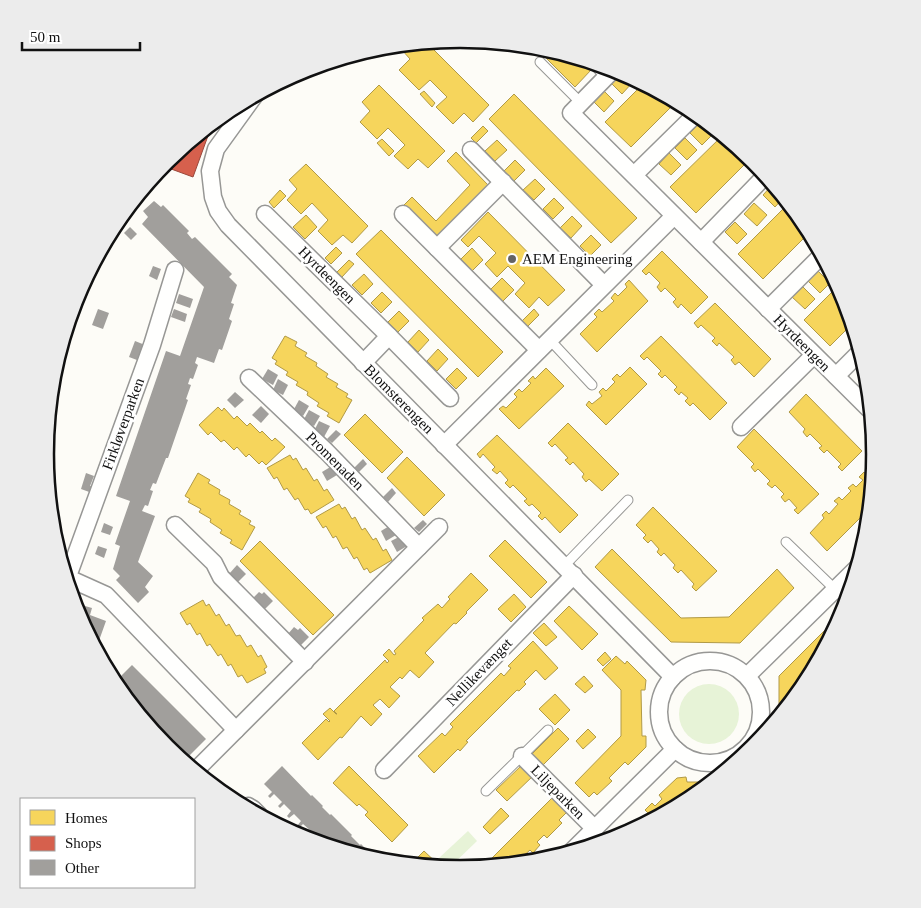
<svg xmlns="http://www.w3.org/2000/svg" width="921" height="908" font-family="Georgia,serif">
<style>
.green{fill:#e7f3d7}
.homes{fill:#f6d55c;stroke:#b19a46}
.shops{fill:#d6604d;stroke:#9b483b}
.building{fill:#a19f9c}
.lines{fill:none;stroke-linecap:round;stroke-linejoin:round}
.lane-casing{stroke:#979795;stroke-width:11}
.street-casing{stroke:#979795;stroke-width:19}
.lane{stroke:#fffffe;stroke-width:9}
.street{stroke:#fffffe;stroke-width:16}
.poi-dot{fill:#646362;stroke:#fff;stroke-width:2}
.labels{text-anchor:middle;stroke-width:5;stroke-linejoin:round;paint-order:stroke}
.poi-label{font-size:15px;fill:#111;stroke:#fff;text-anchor:start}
.street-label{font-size:15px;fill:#111;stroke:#fff}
.rim{fill:none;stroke:#111;stroke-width:2.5}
</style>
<rect width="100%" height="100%" fill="#fdfcf7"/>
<g class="green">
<circle cx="709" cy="714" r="30"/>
<polygon points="468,831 477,841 449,868 439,858"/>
</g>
<g class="homes">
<polygon points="426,42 489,105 473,122 464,113 453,124 436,107 447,97 430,80 419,90 399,70 410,59 402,50 408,44"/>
<polygon points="549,49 579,58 591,70 575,87 543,55"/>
<polygon points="620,71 632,83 622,94 610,82"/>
<polygon points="644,83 677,101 631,147 605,122"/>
<polygon points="379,85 445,151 428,168 418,159 408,169 394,156 405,145 388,128 377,139 360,122 370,111 362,102"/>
<polygon points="602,89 614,101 604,112 592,100"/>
<polygon points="424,91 435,103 432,107 420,94"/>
<polygon points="514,94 637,218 611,243 489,119"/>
<polygon points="700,123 712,135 702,145 690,133"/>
<polygon points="483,126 488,131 476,143 471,138"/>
<polygon points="723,135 751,158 696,213 670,187"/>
<polygon points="685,138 697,150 687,160 675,148"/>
<polygon points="382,139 394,151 389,156 377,143"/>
<polygon points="497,140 507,150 495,161 485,151"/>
<polygon points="456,152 488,185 436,237 404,205 412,197 436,221 470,185 447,161"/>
<polygon points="669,153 681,165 671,175 659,164"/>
<polygon points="515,160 525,170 514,181 504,171"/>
<polygon points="306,164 368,226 352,243 343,235 332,245 318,231 328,220 312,203 301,214 287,200 297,189 289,180"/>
<polygon points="535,179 545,189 534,200 523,190"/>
<polygon points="773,184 784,197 775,207 763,195"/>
<polygon points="280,190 286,196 274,208 269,202"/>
<polygon points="554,198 564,208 553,219 543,209"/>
<polygon points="754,203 767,215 757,226 744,214"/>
<polygon points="789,203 806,224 810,232 763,279 738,254"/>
<polygon points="488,212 565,290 548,306 539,297 529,308 515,294 525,283 508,266 497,277 485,264 496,253 479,236 468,247 461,240"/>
<polygon points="306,215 317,227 305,239 293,227"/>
<polygon points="572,216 582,226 571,238 560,228"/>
<polygon points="735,222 747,234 737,244 725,232"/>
<polygon points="381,230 503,352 478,377 356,254"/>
<polygon points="591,235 601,245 590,256 580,246"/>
<polygon points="336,247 342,253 331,264 325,258"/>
<polygon points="472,248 483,260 472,271 461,259"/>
<polygon points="662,251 708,297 691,314 681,304 678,308 673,302 676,299 665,288 661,292 657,287 660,283 649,272 646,275 642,271"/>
<polygon points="349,260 354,264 342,277 337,272"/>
<polygon points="818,271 830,283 820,293 808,281"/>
<polygon points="364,274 373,284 362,295 352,285"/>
<polygon points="502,278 514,290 502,302 490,290"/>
<polygon points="629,280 648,301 597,352 580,334 597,317 594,314 599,309 602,312 614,301 611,298 615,293 618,296 627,287 625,284"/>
<polygon points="839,285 844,295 853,323 830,346 804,320"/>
<polygon points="803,287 815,299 805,309 792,297"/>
<polygon points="382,292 392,302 381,313 371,303"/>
<polygon points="715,303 771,359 754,377 739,362 735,365 731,360 734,357 719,343 717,346 712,341 715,338 701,325 698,328 694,323"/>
<polygon points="534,309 539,315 527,327 522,321"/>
<polygon points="399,311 409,321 398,332 388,322"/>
<polygon points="419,330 429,340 418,352 408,342"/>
<polygon points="285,336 297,342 295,346 307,353 305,356 317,363 316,366 328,374 326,377 338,384 336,387 348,394 346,397 352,400 339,423 327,416 329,413 317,406 319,403 307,395 308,392 296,385 298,382 286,375 288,372 275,364 277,361 272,358"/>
<polygon points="661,336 727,403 710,420 693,403 690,406 685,401 688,398 681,392 679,395 674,390 677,387 665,375 662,378 658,374 661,371 647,357 644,360 640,356"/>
<polygon points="438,349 448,359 437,371 427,361"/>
<polygon points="630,367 647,384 606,425 586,405 589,401 592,404 602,396 599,392 603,388 606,391 615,382 612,379 617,374 620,377"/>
<polygon points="457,368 467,378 456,389 446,379"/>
<polygon points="546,368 564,386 519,429 499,409 503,406 506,408 517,397 514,394 519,389 522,392 531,383 528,381 533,376 535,379"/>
<polygon points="806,394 862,451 842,471 838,467 841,464 827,450 824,453 819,448 822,446 810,434 807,437 803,432 805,429 789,412"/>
<polygon points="218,407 222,411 224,408 234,419 237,416 247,426 250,423 260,433 262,431 272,441 275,438 285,447 266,465 262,461 259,464 249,454 246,457 237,447 234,450 224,440 221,442 211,432 208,435 199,425"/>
<polygon points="365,414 403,452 382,473 344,435"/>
<polygon points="568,423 619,474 602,491 589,479 586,482 582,477 584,474 573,462 570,465 565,460 568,458 555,444 552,447 548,443"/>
<polygon points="754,429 819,494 798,514 794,510 797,508 789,499 785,502 781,497 784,494 775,485 772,488 767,484 770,481 758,469 755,472 751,467 754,464 737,447"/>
<polygon points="497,435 578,515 560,533 545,517 542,520 538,516 541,513 532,504 529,506 524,501 527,499 513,485 510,488 505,483 508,480 500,471 497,474 492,470 495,467 483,454 480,458 477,454"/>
<polygon points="290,455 293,460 296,458 303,470 306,468 314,481 317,479 324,491 327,489 334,500 311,514 308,509 305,510 298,498 295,500 287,488 284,490 277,477 274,479 267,468"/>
<polygon points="407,457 445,495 424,516 387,478"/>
<polygon points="874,469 870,508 827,551 810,533 824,518 822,515 826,511 829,514 838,504 834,501 839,497 842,500 851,491 848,488 853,484 856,487 863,480 859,477 864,472 867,476"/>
<polygon points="198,473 210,480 208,483 220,490 219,494 230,500 229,504 241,511 239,514 251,521 249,524 255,527 242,550 230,543 232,540 220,533 222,530 210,522 211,519 199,512 201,509 188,502 190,499 185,496"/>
<polygon points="339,504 342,509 345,507 352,519 355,517 362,530 365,528 373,540 376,538 383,551 386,549 392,560 370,573 367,568 364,570 357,557 354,559 347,547 343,549 336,536 333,538 326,526 323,528 316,517"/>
<polygon points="653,507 717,571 696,591 692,587 694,584 681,570 678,573 673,568 675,565 664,553 661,556 657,552 659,549 651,540 648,543 643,538 646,535 636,525"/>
<polygon points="505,540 547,582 531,598 489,556"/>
<polygon points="260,541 334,615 313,635 240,561"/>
<polygon points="612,549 681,618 729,617 777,569 794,588 740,643 671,642 595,567"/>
<polygon points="471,573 488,590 466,612 467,613 456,624 454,623 425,653 434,662 419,678 410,670 402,679 400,677 390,687 400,696 389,708 380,699 373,705 382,714 371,726 361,716 342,738 340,737 318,760 302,743 326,719 329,722 330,721 323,714 330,708 336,714 337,714 334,711 385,660 387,663 389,661 383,655 389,649 394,655 396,654 394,651 424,620 422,618 438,604 442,608 450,599 448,597"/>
<polygon points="514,594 526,607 511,622 498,609"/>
<polygon points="203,600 206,606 209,604 216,616 219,614 226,626 229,624 236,636 240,635 247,647 251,645 258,657 261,655 267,667 264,669 266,673 247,683 242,675 238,677 231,664 228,666 221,654 218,656 210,644 207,646 200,633 197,635 190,623 187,625 180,613"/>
<polygon points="569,606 598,634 582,650 554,621"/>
<polygon points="834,621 838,625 806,685 779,718 779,676"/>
<polygon points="544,623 557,637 546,646 533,633"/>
<polygon points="533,641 558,668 545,680 536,670 524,682 526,684 519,691 517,690 466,741 468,742 460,751 458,749 434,773 418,756 442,733 445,736 453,727 450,724 501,673 504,676 511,668 508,666"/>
<polygon points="605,652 611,659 603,666 597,660"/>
<polygon points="616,656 625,664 627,661 646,680 645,690 641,690 642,736 646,736 646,747 628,765 625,762 609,778 612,781 597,795 594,792 589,797 575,783 621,736 621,690 602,670"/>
<polygon points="584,676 593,686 585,693 575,684"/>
<polygon points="555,694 570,710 555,725 539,709"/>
<polygon points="558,728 569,739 543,765 532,754"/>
<polygon points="588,729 596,737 583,749 576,741"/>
<polygon points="523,764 534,775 507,801 496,790"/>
<polygon points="349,766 408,825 392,842 365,815 368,812 359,804 357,806 333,783"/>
<polygon points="686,777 687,782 712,782 691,799 624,835 622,833 634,820 637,823 648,813 645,810 652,803 655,806 662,799 659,795 677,778"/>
<polygon points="554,796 568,811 559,820 562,823 547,838 544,835 537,842 540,845 533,853 530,850 520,859 523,862 522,863 483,867"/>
<polygon points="501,808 509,816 490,834 483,827"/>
<polygon points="424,851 441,867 427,866 418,857"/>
</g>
<polygon class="shops" points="213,122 193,177 163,166 167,160"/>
<g class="building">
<polygon points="154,201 161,207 163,205 189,231 187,233 192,239 195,237 232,274 229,277 237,285 231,303 234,304 229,319 232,321 222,350 219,349 214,363 197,357 195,363 198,365 193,379 190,378 188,384 191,385 186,399 188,400 168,458 166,458 156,484 153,483 150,490 153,491 148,506 145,505 142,511 155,516 138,562 153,576 145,587 149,592 138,603 116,580 120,576 113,569 120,546 115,544 130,501 116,496 166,351 180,356 204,287 142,224 148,217 143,211"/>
<polygon points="130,227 137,234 131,240 124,233"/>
<polygon points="153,266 161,269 157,280 149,276"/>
<polygon points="179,294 193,299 190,308 176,303"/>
<polygon points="98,309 109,313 103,329 92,325"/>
<polygon points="174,309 187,314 185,322 171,317"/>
<polygon points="135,341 145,345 143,350 141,350 137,360 129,357"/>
<polygon points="268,369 278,375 273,385 262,379"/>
<polygon points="278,379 288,385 283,395 273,390"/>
<polygon points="235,392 244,400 235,408 227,400"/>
<polygon points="299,400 309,406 303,416 293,411"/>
<polygon points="261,406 269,414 261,423 252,415"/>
<polygon points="309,410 320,416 314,426 303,421"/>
<polygon points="319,421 330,426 324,437 314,431"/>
<polygon points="336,430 341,434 332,443 327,439"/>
<polygon points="363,459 367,464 359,472 354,468"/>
<polygon points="332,466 337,475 327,481 322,472"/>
<polygon points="86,473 94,476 90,486 93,487 92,493 81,489"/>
<polygon points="392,488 396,493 388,502 383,497"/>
<polygon points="423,520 427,524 419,532 414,528"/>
<polygon points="104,523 113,527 110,535 101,532"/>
<polygon points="391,525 396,535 386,541 381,531"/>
<polygon points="401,536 407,546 397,552 391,541"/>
<polygon points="98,546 107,549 104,558 95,554"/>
<polygon points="237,565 246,574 238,582 229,574"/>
<polygon points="259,592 262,594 264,592 273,601 265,609 253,598"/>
<polygon points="78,604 92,608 90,615 106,621 96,649 77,613 76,610"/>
<polygon points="294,627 298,630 300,628 309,637 300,646 288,634"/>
<polygon points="132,665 206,739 186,759 131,704 115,684 114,683"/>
<polygon points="282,766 311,796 312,795 323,806 322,807 330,815 331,814 352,835 351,836 360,845 361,844 372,855 370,856 373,859 319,843 321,841 313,833 309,837 307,835 311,831 303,824 299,828 297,826 301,821 294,814 289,818 287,816 291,811 284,804 280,808 278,806 282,802 274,794 270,798 268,796 272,792 264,784"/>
</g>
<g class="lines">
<g class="lane-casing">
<g id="lane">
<polyline points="540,62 581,103"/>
<polyline points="591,62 606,77"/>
<polyline points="550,340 592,385"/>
<polyline points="786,542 848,602"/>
<polyline points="564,566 628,500"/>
<polyline points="486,791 548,730"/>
</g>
</g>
<g class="street-casing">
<g id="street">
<polyline points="614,69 571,113 872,412"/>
<polyline points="255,95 216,149 210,171 213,197 218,211 228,225 673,677"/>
<polyline points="471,150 604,285"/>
<polyline points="634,175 697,113"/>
<polyline points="265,214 389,336 450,398"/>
<polyline points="403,214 539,350"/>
<polyline points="701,242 766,175"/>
<polyline points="437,248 503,182"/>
<polyline points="768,309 822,255"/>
<polyline points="363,363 389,336"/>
<polyline points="836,376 861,351"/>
<polyline points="249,378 326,451 419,547"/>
<polyline points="741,427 814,355"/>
<polyline points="444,445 674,216"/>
<polyline points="175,525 214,563 221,577 305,662"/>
<polyline points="66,577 106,595 236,730"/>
<polyline points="67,579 152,345 175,270"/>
<circle cx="710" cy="712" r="51"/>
<polyline points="747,676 858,567"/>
<polyline points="522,756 595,829"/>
<polyline points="384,770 574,575"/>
<polyline points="195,771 439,527"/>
<polyline points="245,807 248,806 253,809 259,815"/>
<polyline points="571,852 675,749"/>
</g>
</g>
<use href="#lane" class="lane"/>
<use href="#street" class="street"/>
</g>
<circle class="poi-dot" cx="512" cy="259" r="5"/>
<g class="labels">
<g class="poi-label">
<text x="522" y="264">AEM Engineering</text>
</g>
<g class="street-label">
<text transform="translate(327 275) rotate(45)" y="5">Hyrdeengen</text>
<text transform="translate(802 343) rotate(45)" y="5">Hyrdeengen</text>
<text transform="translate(399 399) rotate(45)" y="5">Blomsterengen</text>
<text transform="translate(123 424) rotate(-70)" y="5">Firkløverparken</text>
<text transform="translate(335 461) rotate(45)" y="5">Promenaden</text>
<text transform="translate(479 672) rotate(-46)" y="5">Nellikevænget</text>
<text transform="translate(558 792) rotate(45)" y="5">Liljeparken</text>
</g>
</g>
<path d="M0 0H921V908H0ZM54 454a406 406 0 1 1 812 0a406 406 0 1 1-812 0Z" fill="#ececec" fill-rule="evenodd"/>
<path class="rim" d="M54 454a406 406 0 1 1 812 0a406 406 0 1 1-812 0Z"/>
<rect x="20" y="798" width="175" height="90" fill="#ffffff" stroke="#a0a0a0"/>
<rect x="30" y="810" width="25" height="15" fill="#f6d55c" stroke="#a0a0a0"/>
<text x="65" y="823" font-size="15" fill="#111111">Homes</text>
<rect x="30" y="836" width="25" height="15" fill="#d6604d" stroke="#a0a0a0"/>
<text x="65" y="848" font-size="15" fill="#111111">Shops</text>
<rect x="30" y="860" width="25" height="15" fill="#a19f9c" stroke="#a0a0a0"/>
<text x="65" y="873" font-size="15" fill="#111111">Other</text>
<path d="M22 42v8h118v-8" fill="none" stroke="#111111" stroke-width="2.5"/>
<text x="30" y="42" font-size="15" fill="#111111" stroke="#ffffff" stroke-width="4" paint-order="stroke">50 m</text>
</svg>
